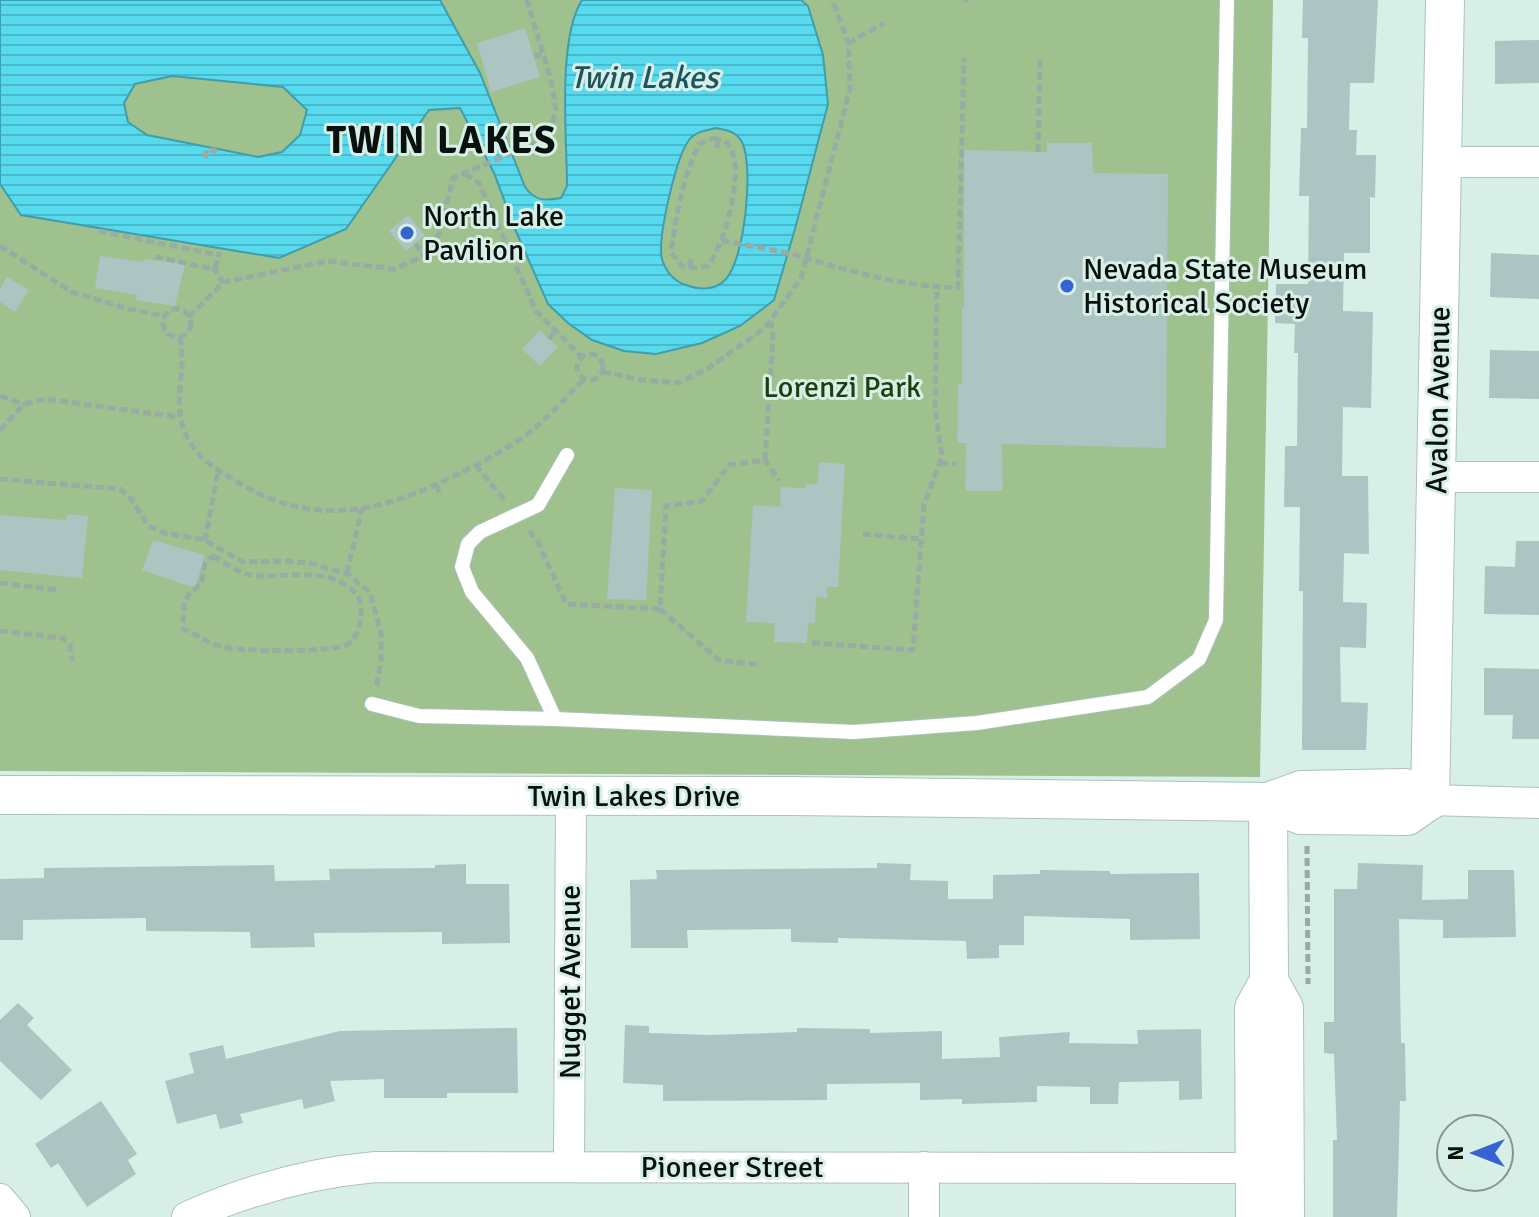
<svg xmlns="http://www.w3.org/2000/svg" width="1539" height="1217" font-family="Signika,sans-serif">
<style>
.green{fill:#9ec18e}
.water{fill:url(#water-rules);stroke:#409dab;stroke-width:2;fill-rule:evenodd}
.building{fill:#acc5c3}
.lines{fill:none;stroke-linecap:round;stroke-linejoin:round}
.service-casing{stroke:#acc2bb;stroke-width:16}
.minor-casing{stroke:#acc2bb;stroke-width:32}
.tertiary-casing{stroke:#acc2bb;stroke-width:40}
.path{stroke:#99aba5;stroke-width:5;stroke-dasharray:8 4;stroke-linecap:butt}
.service{stroke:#fff;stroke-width:14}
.minor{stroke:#fff;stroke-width:30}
.tertiary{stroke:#fff;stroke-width:38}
.poi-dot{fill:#3662d2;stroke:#d8efe7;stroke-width:3}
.labels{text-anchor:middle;stroke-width:6;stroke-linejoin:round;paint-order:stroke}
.poi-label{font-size:30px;fill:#09110e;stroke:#d8efe7;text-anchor:start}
.park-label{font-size:30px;fill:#1e3f0a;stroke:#d8efe7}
.street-label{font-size:30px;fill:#09110e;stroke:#d8efe7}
.water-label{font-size:32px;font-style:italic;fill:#1d555e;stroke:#d8efe7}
.district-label{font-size:38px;font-weight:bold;letter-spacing:2px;fill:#09110e;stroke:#d8efe7}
</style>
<defs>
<pattern id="water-rules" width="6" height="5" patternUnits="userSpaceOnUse" patternTransform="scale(2)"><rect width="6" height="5" fill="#57d9ee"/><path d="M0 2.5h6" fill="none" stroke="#4ab9cb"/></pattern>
</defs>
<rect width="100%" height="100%" fill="#d8efe7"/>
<polygon class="green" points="0,0 1273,0 1260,777 0,771"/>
<path class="water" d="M0,0H440L480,73L525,187C535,201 544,201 561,198L567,186C567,138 557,40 582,0H801L808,6L823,55L828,104L795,229L774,300L740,326L702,343L656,354L624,351L592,340L568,323L548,304L515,229L494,173L460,108L429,110L346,229L279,258L21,215L0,184ZM172,76L283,87L307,110L300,135L282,152L258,157L147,135L128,122L124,103L135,84ZM716,128C726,130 736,131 742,142C754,166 745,258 726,279C715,291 699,290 686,285C673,281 666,272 662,259C657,239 676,157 689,140C695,132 706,130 716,128Z"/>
<g class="building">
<polygon points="1303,0 1378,0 1374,83 1350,83 1349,130 1357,130 1356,155 1376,155 1375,198 1370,197 1370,253 1344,253 1343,311 1373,312 1371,408 1343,407 1342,476 1368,476 1369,554 1344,553 1343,602 1367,603 1366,648 1340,647 1341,702 1368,703 1366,750 1302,750 1303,591 1299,591 1300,507 1284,507 1285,446 1297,446 1298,353 1294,353 1295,324 1275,323 1276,284 1308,284 1309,196 1299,196 1301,128 1307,128 1308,38 1302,38"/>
<polygon points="525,28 540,77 491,92 477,43"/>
<polygon points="1539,40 1539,83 1495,84 1495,41"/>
<polygon points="1047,143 1092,143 1093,173 1168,174 1166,448 1002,444 1003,491 965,491 966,443 957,443 958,384 962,384 962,308 964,308 964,150 1047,152"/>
<polygon points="408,215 425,235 406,251 389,231"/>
<polygon points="1491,253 1539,255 1539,299 1490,297"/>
<polygon points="100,256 143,262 144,259 185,264 175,306 136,300 137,295 95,288"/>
<polygon points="7,277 29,290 15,312 0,302 0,289"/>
<polygon points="540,330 558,347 540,366 522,349"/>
<polygon points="1490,350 1539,351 1539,399 1489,398"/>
<polygon points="819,462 845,464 838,587 827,587 827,598 816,597 815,624 808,623 807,643 774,642 775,623 746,622 753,505 780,507 781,487 805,488 805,484 818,484"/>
<polygon points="615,488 652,490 646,600 607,599"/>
<polygon points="67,514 88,516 82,578 0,570 0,515 66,520"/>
<polygon points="153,540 205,555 195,588 142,570"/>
<polygon points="1516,541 1539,541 1539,615 1484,614 1485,566 1515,567"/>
<polygon points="1484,668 1539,669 1539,739 1512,739 1513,715 1484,715"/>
<polygon points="877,863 911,864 910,880 948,881 948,899 993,899 993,875 1040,874 1040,870 1110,871 1110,874 1199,873 1200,939 1130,940 1130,919 1024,916 1024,945 999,945 999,958 967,959 966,941 838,938 838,943 791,942 791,929 687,930 688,948 631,948 630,880 657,879 656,870 877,868"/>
<polygon points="1358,863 1423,865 1422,900 1468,899 1468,870 1514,870 1516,937 1443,938 1443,920 1399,919 1401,1043 1405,1043 1406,1101 1400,1101 1397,1217 1333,1217 1333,1140 1337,1140 1334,1054 1324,1053 1324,1022 1334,1022 1334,889 1357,889"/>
<polygon points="466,864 466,884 509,884 510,943 442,944 442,932 314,933 315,947 251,948 250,932 146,931 146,918 23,920 23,940 0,940 0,879 44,878 44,868 274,865 275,881 330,880 329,869 435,868 435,865"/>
<polygon points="18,1003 34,1018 27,1025 72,1070 41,1100 0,1061 0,1020"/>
<polygon points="625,1025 649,1026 649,1033 710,1035 797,1032 797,1028 870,1029 870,1033 942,1031 942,1059 1000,1057 999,1037 1070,1032 1069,1043 1138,1044 1137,1030 1201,1029 1202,1099 1179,1100 1179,1081 1119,1082 1118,1104 1090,1104 1090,1087 1037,1086 1037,1102 962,1104 962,1099 920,1100 920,1083 827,1084 827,1100 663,1101 663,1085 623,1083"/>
<polygon points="517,1028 518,1093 447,1093 447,1098 384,1098 384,1079 330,1081 335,1101 304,1109 302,1099 240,1114 243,1123 220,1129 216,1114 177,1124 165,1081 194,1073 189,1053 223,1045 226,1059 340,1031"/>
<polygon points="101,1101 137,1154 128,1160 136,1174 87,1207 58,1163 51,1168 35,1144"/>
</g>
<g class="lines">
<g class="service-casing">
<g id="service">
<polyline points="372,704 419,716 555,719 854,732 977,723 1148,697 1199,659 1216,620 1227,0"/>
<polyline points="555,719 527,658 472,592 462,567 468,544 480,532 538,505 567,455"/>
</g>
</g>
<g class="minor-casing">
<g id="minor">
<polyline points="1442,162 1539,162"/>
<polyline points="1436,477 1539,477"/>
<polyline points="1430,800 1539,803"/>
<polyline points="569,1167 571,796"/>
<polyline points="924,1167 924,1217"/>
<polyline points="0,1199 15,1217"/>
<path d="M187,1217C247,1190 310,1173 375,1167L1275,1168"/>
</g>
</g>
<g class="tertiary-casing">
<g id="tertiary">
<polyline points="0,795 790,796 1268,802 1301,790 1405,788 1430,800"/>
<polyline points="1430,800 1445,0"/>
<polyline points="1268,802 1269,981 1284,1008 1285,1217"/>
<polyline points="1283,808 1301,815 1407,816 1430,800"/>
<polyline points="1255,1217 1254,1008 1269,981"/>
</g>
</g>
<g class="path">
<polyline points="966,3 966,0"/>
<polyline points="848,43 884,23"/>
<polyline points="534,56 543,54"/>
<path d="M713,138L728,143C731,149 734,155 735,161C738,188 725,245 707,266L696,268L682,266L671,252C676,216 683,177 699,144Z"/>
<polyline points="717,148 718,140"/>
<polyline points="1038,152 1040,60"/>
<polyline points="205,158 207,149 215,151 217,145"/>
<polyline points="465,174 479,183 536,311 581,356"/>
<polyline points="99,231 218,255"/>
<path d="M722,240C746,246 771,249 795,255C852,271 898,286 958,288L964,58"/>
<polyline points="415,244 424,254"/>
<polyline points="0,246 72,292 129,309 165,316"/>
<polyline points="158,260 158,257 207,268 216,266 219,252"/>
<polyline points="213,267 223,283"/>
<polyline points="690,267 691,258"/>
<circle cx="177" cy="323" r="14"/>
<polyline points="189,317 224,282 328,261 394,269 422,257 439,234 453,178 540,141 551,127 556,111 551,80 527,0"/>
<path d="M180,337C188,375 168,407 191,444C202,462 225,475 243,485C317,529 387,510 458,474C484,461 510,448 532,430C551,415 567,396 584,379"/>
<polyline points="549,339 556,330"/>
<circle cx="590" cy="367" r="13"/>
<polyline points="603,372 642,380 678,383 707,369 765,328 801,278 850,89 848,43 836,8 830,0"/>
<polyline points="0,396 24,404"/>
<polyline points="0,430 24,404 45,399 179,417"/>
<polyline points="765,460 773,339 771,321"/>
<polyline points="940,463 956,464"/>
<polyline points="476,465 506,502"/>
<polyline points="0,479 120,489 129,496 149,526 164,533 202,539 243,562 287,561 309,563 347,574 370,592 381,633 381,663 376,687"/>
<polyline points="436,485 440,494"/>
<polyline points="529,531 538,542 566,604 660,609 666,506 702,501 729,465 765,460 779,481"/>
<polyline points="863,534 922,539"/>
<polyline points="205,541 218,470"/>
<path d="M213,556C227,564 241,575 257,576C289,577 331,566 356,594C362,601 362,614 360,623C359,630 355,639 348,644C335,653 246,651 227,648C212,646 197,634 183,629L184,603L190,593L201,584L205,563Z"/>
<polyline points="347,573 362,508"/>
<polyline points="0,583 58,590"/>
<polyline points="660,609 719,660 760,665"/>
<polyline points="0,631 63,638 70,645 72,661"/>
<polyline points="812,643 913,650 924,504 942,457 935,409 937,287"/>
<polyline points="1307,846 1308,984"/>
</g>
<use href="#service" class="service"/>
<use href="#minor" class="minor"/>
<use href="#tertiary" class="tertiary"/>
</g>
<g class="poi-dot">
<circle cx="407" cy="233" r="8"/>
<circle cx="1067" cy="286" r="8"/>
</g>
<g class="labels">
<g class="poi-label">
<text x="423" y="226">North Lake<tspan x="423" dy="34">Pavilion</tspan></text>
<text x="1083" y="279">Nevada State Museum<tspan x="1083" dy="34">Historical Society</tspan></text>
</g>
<g class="park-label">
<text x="842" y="397">Lorenzi Park</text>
</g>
<g class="street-label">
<text transform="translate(1438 400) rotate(-89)" y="10">Avalon Avenue</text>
<text x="634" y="806">Twin Lakes Drive</text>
<text transform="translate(570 982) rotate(-90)" y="10">Nugget Avenue</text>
<text x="732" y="1177">Pioneer Street</text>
</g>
<g class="water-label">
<text x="644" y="88">Twin Lakes</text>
</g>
<g class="district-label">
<text x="442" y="153">TWIN LAKES</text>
</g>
</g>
<g transform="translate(1475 1153) rotate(270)"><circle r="38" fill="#d8efe7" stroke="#859690" stroke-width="2"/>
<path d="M0-6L14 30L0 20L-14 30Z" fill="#3662d2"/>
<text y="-12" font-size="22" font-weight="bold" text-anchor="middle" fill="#09110e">N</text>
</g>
</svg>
